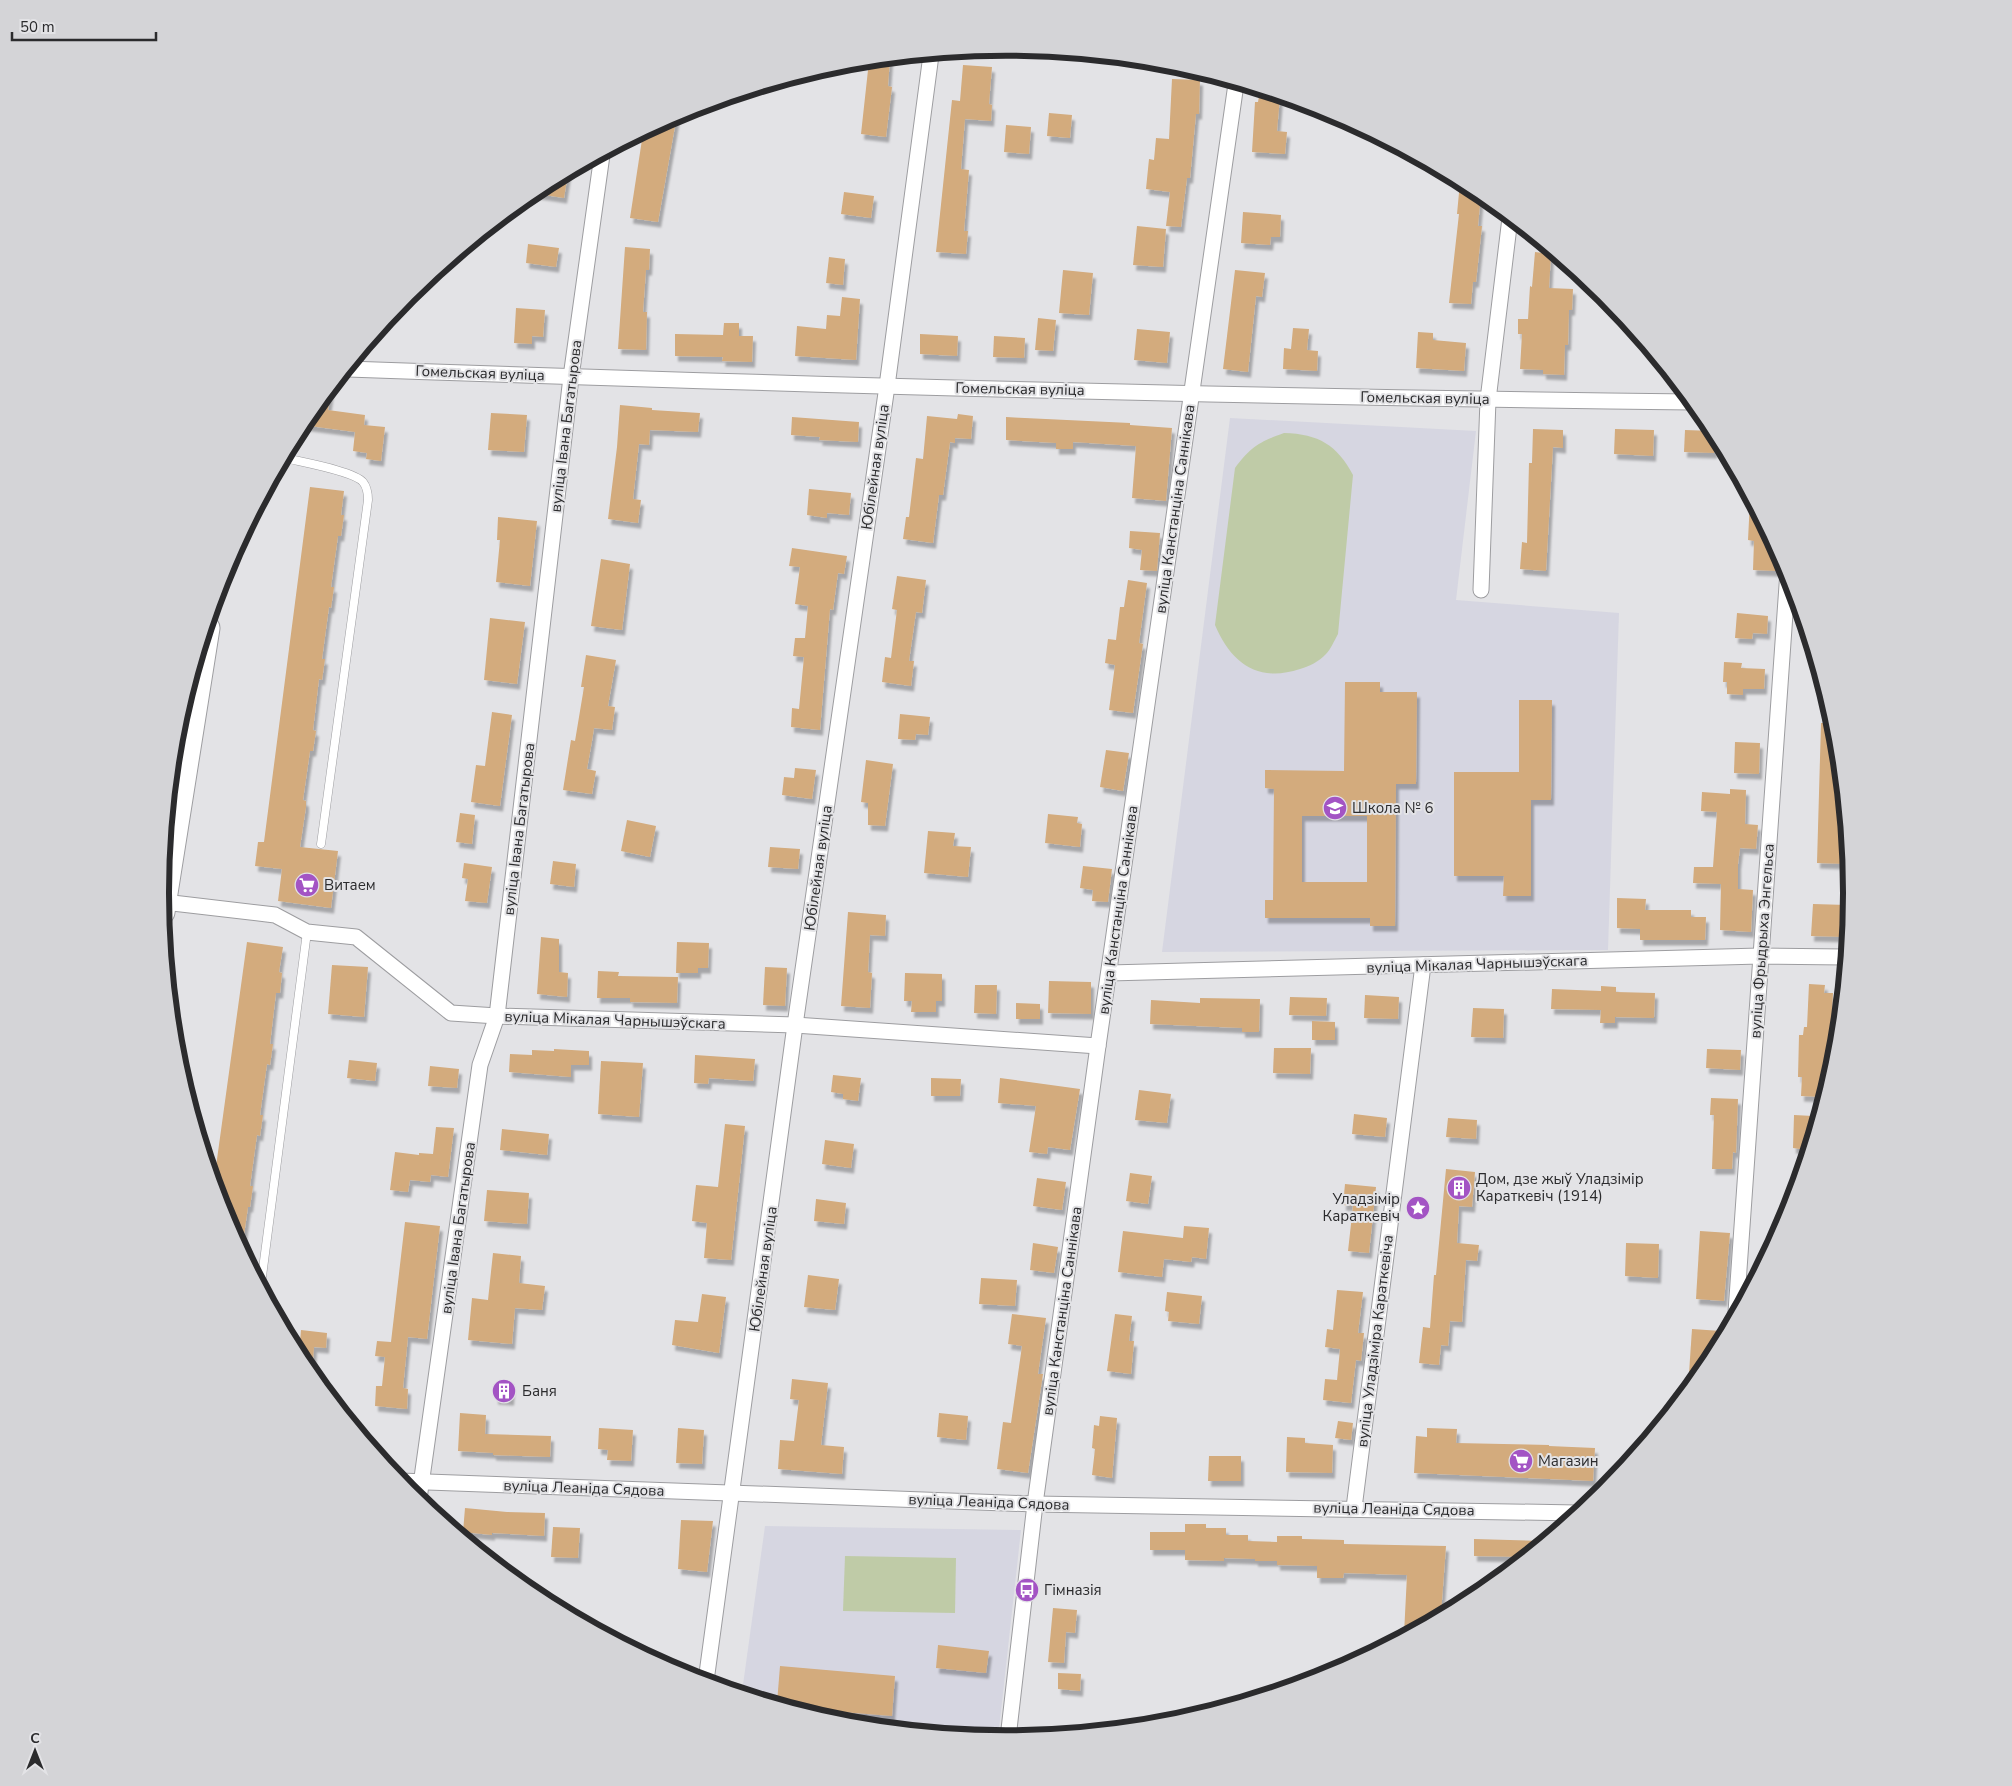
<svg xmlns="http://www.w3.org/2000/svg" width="2012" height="1786" font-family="'Nunito Sans',sans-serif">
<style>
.built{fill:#d6d6e1}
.green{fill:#bfcba7}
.building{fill:#d3ab7d;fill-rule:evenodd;filter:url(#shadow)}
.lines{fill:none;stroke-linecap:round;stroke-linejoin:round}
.service-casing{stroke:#9d9da0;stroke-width:9}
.minor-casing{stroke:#9d9da0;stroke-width:17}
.primary-casing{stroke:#9d9da0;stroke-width:27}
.service{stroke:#fff;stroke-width:8}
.minor{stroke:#fff;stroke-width:15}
.primary{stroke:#fff;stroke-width:25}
.labels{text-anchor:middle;stroke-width:4;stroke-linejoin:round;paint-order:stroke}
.street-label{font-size:15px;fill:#2b2b2d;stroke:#e3e3e6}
.poi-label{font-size:15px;fill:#2b2b2d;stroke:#e3e3e6;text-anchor:start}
.rim{fill:none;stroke:#2b2b2d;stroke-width:6}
</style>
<defs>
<filter id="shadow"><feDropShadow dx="3" dy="5.5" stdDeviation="1" flood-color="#0004"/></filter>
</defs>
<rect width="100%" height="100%" fill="#e3e3e6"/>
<g class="built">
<polygon points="1230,418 1476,431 1456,600 1619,613 1608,950 1162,952"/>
<polygon points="765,1526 1021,1530 998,1738 841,1722 742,1692"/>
</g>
<g class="green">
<path d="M1284,433C1319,434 1337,445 1353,475L1338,634C1334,641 1331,649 1326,654C1320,661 1308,667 1300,669C1258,683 1231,663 1215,625L1235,468C1251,447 1259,442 1284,433Z"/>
<polygon points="845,1556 956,1558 955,1613 843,1611"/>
</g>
<g class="building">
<polygon points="890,59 888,86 892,87 886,137 861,134 869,61"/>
<polygon points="963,65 992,67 989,104 992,105 991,121 965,119 961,169 969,170 964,231 968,231 966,254 936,252 952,100 960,101"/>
<polygon points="1172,79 1200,80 1199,114 1196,114 1190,178 1187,178 1181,227 1166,226 1170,192 1146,189 1149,159 1154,160 1156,138 1169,139"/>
<polygon points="1260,91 1280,97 1277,131 1287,132 1285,154 1252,152 1255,102 1258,102"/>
<polygon points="1049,113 1072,115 1070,138 1047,136"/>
<polygon points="677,115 658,222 630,218 643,133"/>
<polygon points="1006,125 1031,127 1029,154 1004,152"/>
<polygon points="568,173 564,198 532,193 536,190"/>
<polygon points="1460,182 1481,194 1478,226 1482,226 1476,282 1473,282 1471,304 1449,303 1459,214 1457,214"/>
<polygon points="844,192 874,196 871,218 841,214"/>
<polygon points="1243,212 1281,215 1280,237 1271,237 1270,245 1241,243"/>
<polygon points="1137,226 1166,229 1163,267 1133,265"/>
<polygon points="528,244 559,248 556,267 526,263"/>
<polygon points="625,247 650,249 649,270 646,270 643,312 647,312 646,350 618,349"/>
<polygon points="1535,252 1551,254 1549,288 1573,289 1572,310 1569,310 1568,345 1565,345 1564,375 1543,374 1543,370 1520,369 1522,334 1518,334 1518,319 1528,319 1530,286 1532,287"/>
<polygon points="829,257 845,259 843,285 826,283"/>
<polygon points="1063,270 1093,273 1089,315 1059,313"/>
<polygon points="1235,270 1265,273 1262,297 1256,296 1248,372 1223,369"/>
<polygon points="842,297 860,299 856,360 795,356 797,326 826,329 827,315 840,316"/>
<polygon points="516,308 545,310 543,337 532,336 532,344 514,343"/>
<polygon points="1038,318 1056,320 1053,351 1035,350"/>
<polygon points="724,323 739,323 739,336 753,336 752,362 722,361 723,357 675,356 675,334 723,335"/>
<polygon points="1293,328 1309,329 1307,350 1318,351 1317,371 1283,369 1284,348 1291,349"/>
<polygon points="1137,329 1170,332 1167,363 1134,360"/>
<polygon points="1418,332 1433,333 1433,340 1466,343 1464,371 1416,368"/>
<polygon points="920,334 958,336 957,356 920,354"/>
<polygon points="994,336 1025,338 1024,358 993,357"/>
<polygon points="331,390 328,410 365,415 364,425 385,427 381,461 366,459 367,453 353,451 355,432 302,425"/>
<polygon points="620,405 652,408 652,410 700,413 698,432 650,430 649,445 639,444 633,499 641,500 638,523 608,519 617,447"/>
<polygon points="491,413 527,415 524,452 488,450"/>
<polygon points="958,414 973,416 971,439 955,438 955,443 950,442 943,495 939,495 933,543 903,539 906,517 909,517 916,458 923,459 927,416 957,419"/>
<polygon points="792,417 859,422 858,442 819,440 820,437 791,435"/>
<polygon points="1006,417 1130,423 1130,425 1172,428 1166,501 1132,498 1136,446 1073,442 1073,449 1056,449 1056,443 1006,440"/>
<polygon points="1533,429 1563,430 1563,448 1553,447 1546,571 1520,569 1522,542 1527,543 1529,463 1532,463"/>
<polygon points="1615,429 1654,430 1653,456 1614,454"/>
<polygon points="1685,430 1713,431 1715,434 1714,453 1684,452"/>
<polygon points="310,487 344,491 341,515 344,515 341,536 338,536 331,587 334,587 331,608 329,607 322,659 325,659 322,680 319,679 313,730 316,731 313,751 310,751 303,800 306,801 306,807 300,847 338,851 331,908 278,901 282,869 255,866 258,842 264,842"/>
<polygon points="809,489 851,493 849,515 827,513 827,518 807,515"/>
<polygon points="1750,500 1777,551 1776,571 1753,570 1754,541 1748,540"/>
<polygon points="498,517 537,521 530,586 496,582 500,540 497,540"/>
<polygon points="1130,531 1160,533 1157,571 1140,570 1142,550 1129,548"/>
<polygon points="792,548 847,556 844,574 838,573 833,610 830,609 820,730 791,727 792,708 799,709 804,657 793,656 795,638 805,638 808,606 795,604 800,567 789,566"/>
<polygon points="601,559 630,564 622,630 591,626"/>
<polygon points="897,576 926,580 922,613 916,612 909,661 914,661 911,686 882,682 885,657 891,658 897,610 892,609"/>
<polygon points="1128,580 1147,583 1139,643 1143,644 1133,713 1109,710 1115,665 1105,663 1108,639 1116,640 1120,607 1124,607"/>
<polygon points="1737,613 1768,616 1767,634 1753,633 1752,639 1735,638"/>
<polygon points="490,618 525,622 517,684 484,680"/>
<polygon points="586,655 616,660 608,706 615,707 612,730 594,728 592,741 587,769 596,771 592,794 563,790 571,740 575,741 584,687 581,687"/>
<polygon points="1724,662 1742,663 1741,668 1765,669 1764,689 1743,689 1743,695 1727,694 1727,682 1723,682"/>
<path d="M1345,682H1380V692H1417L1416,784H1396L1395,926H1370V918H1265V900H1273L1274,789L1265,788V770L1344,771ZM1302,816H1367V882H1302Z"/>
<polygon points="1519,700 1552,700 1551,800 1531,800 1531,896 1503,896 1504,876 1454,876 1454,772 1519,772"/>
<polygon points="492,712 512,715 500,806 471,802 476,765 485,766"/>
<polygon points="900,714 930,717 928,735 916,734 915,740 898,739"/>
<polygon points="1821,723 1834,723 1835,728 1840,780 1839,827 1845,827 1845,864 1817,863"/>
<polygon points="1735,742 1760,743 1759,774 1734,773"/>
<polygon points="1106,750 1129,753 1123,791 1100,787"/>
<polygon points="866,760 893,764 885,826 868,825 868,803 861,802"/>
<polygon points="795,768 816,770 812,799 782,795 784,777 794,778"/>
<polygon points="1730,789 1746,790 1745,824 1758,825 1756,849 1740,848 1738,864 1738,889 1753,890 1751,932 1720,930 1721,884 1693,883 1694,867 1713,867 1717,812 1701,811 1702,792 1730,794"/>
<polygon points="460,813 475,815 472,844 456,842"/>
<polygon points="1048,814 1078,817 1077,823 1082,824 1080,847 1045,843"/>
<polygon points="627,820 656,826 650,857 621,851"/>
<polygon points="928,831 955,833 953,846 971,847 968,877 924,873"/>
<polygon points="770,847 800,849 798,869 768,867"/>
<polygon points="553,861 576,864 574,887 550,884"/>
<polygon points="464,863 492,867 487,903 465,901 468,879 462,878"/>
<polygon points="1083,866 1112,869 1108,902 1092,901 1093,890 1080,888"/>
<polygon points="1617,898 1646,899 1645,910 1691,910 1691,917 1706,917 1705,940 1640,940 1640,929 1617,928"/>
<polygon points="1813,904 1847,905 1846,937 1811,936"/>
<polygon points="848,912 886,915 885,936 870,935 868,972 872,973 870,1008 841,1006"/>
<polygon points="541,937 559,939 559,972 568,973 567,997 537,994"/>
<polygon points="247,942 283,947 279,972 282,973 280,993 276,993 270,1044 273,1044 270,1065 267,1064 260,1115 263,1115 260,1136 257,1135 250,1186 253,1186 250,1207 248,1207 242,1249 225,1216 214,1181"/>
<polygon points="677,942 709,943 708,968 698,968 698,973 676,973"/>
<polygon points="332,965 368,967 364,1017 328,1014"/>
<polygon points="765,967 787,968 785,1006 763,1005"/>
<polygon points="598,971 619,972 618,976 678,977 677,1003 630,1002 630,998 597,998"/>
<polygon points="905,973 942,974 942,1001 936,1001 936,1012 911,1012 912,1001 904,1001"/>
<polygon points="1049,981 1091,982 1091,1014 1048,1013"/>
<polygon points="1809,984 1825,985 1824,993 1833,993 1832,1010 1840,1010 1835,1058 1823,1097 1801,1096 1802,1077 1798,1077 1799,1035 1803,1035 1804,1027 1807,1027"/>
<polygon points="975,985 997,985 996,1014 974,1013"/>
<polygon points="1601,986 1616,987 1616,992 1655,993 1654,1018 1615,1017 1615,1023 1600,1023 1601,1010 1551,1009 1552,989 1601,991"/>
<polygon points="1365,995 1399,997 1398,1019 1364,1018"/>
<polygon points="1290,997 1327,998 1326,1016 1289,1015"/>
<polygon points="1200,998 1260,999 1259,1032 1242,1032 1242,1028 1150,1024 1151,1000 1200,1003"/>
<polygon points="1016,1003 1040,1004 1040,1019 1016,1019"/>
<polygon points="1473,1008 1504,1009 1503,1038 1471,1037"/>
<polygon points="1312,1021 1335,1022 1335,1040 1312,1040"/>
<polygon points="1274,1048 1311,1048 1310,1074 1273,1073"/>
<polygon points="554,1049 589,1051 589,1065 571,1065 571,1077 509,1072 510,1054 532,1055 532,1050 554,1051"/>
<polygon points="1707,1049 1741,1050 1740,1070 1706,1068"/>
<polygon points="695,1055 755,1059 753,1081 709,1078 708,1084 694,1083"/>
<polygon points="349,1060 377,1063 375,1081 347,1078"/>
<polygon points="601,1061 643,1063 639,1117 598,1114"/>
<polygon points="430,1066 459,1069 457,1088 428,1086"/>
<polygon points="833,1075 861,1078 858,1101 843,1099 843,1094 831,1092"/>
<polygon points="931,1078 961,1079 960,1096 931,1096"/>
<polygon points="1000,1078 1080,1089 1070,1150 1048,1147 1047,1154 1029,1152 1036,1106 998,1103"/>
<polygon points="1139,1090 1171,1094 1167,1123 1135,1120"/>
<polygon points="1711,1098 1738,1099 1736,1153 1733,1152 1732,1169 1712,1169 1714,1115 1710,1115"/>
<polygon points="1354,1114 1387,1118 1385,1137 1352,1134"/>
<polygon points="1794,1115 1813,1116 1811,1137 1807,1150 1793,1148"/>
<polygon points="1448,1118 1477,1120 1476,1139 1446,1137"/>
<polygon points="725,1124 745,1126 731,1260 704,1258 707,1223 692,1221 696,1185 718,1187"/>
<polygon points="436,1127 454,1128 448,1177 431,1175 430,1182 410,1180 408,1192 390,1190 395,1152 419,1155 419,1153 433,1154"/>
<polygon points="502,1129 549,1134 547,1155 500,1150"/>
<polygon points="825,1140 854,1144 851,1168 822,1164"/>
<polygon points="1446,1169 1475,1172 1472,1207 1459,1206 1457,1243 1479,1245 1477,1261 1466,1260 1462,1322 1450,1321 1448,1346 1441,1345 1439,1365 1419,1363 1423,1327 1430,1328 1434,1275 1436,1275"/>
<polygon points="1130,1173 1152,1176 1148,1204 1126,1201"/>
<polygon points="1037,1178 1066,1182 1062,1210 1033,1206"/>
<polygon points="1345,1184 1376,1187 1369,1253 1348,1251 1353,1206 1343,1205"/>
<polygon points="487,1190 529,1193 527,1224 484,1221"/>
<polygon points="816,1199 846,1203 844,1224 814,1221"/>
<polygon points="405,1222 440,1226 427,1339 408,1337 403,1388 408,1389 407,1409 375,1406 376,1386 382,1386 385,1357 375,1356 377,1341 391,1342"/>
<polygon points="1184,1226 1209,1228 1206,1259 1192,1257 1191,1262 1164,1259 1162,1277 1118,1272 1123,1231 1183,1238"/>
<polygon points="1700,1231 1730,1233 1724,1301 1696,1299"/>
<polygon points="1033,1243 1058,1247 1054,1273 1030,1270"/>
<polygon points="1626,1243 1659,1244 1658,1278 1625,1276"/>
<polygon points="493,1253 521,1256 519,1283 545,1286 542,1310 515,1308 512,1344 468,1340 472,1298 488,1300"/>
<polygon points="808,1275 839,1279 835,1310 804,1307"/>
<polygon points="981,1278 1017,1280 1015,1306 979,1304"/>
<polygon points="1337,1290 1363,1292 1358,1333 1364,1333 1361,1361 1356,1360 1351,1403 1323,1400 1325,1379 1337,1380 1340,1349 1325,1347 1327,1329 1333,1330"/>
<polygon points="1167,1292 1202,1296 1199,1324 1168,1321 1169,1312 1165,1311"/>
<polygon points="702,1294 726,1297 719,1353 672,1345 675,1320 698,1322"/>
<polygon points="1012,1314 1046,1318 1038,1374 1043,1374 1028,1473 997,1469 1003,1422 1011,1423 1022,1346 1008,1344"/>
<polygon points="1115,1314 1132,1316 1129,1341 1134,1341 1131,1374 1107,1371"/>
<polygon points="1692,1329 1721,1331 1720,1341 1709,1363 1688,1388"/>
<polygon points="301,1330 327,1333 326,1348 314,1347 312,1374 299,1355"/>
<polygon points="792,1379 828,1383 821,1445 844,1447 842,1474 778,1469 780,1440 794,1441 799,1400 790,1399"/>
<polygon points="497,1382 512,1384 511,1400 495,1399"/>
<polygon points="460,1413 486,1415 485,1434 551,1436 550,1457 493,1455 493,1453 458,1451"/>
<polygon points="939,1413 968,1416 966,1440 937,1437"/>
<polygon points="1100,1416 1117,1418 1112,1478 1092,1475 1095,1449 1092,1448 1094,1425 1099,1426"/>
<polygon points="1338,1421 1353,1423 1351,1440 1335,1438"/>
<polygon points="599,1428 633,1430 631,1461 607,1460 608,1450 598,1449"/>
<polygon points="678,1428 704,1430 702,1464 676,1463"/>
<polygon points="1427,1428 1457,1429 1456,1443 1549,1445 1549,1446 1595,1448 1593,1481 1414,1473 1416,1436 1427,1437"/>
<polygon points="1287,1437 1305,1438 1305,1443 1333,1445 1332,1473 1286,1472"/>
<polygon points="1209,1456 1241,1456 1241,1481 1208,1481"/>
<polygon points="465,1508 507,1512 545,1513 544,1536 492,1533 492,1535 463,1532"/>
<polygon points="681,1520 713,1521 707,1572 678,1569"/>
<polygon points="1185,1524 1206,1524 1206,1528 1226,1528 1226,1535 1248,1535 1248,1541 1277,1542 1277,1536 1302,1536 1302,1539 1344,1540 1344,1544 1446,1546 1441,1614 1404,1634 1407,1575 1344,1573 1343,1578 1317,1578 1317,1566 1277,1565 1277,1561 1255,1561 1255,1559 1224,1558 1224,1561 1185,1560 1185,1550 1150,1550 1150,1532 1185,1532"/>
<polygon points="553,1527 580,1528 578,1558 551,1557"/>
<polygon points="1474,1539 1542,1541 1524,1557 1474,1556"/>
<polygon points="1053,1608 1077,1610 1075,1633 1066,1632 1064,1663 1048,1662"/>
<polygon points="938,1645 989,1651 986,1673 936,1668"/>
<polygon points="780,1666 895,1676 892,1716 793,1708 777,1703"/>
<polygon points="1058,1673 1081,1674 1080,1691 1058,1689"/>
</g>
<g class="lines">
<g class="service-casing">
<g id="service">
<path d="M285,458C301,462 354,471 363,482C367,487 368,493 368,500L321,844"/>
<polyline points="261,1284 307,932"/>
</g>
</g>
<g class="minor-casing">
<g id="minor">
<path d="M348,369C796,385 1244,397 1692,402"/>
<polyline points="1481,590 1488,400 1510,218"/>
<polyline points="164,902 275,915 307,932 356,937 451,1013 497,1016 795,1025 1098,1046"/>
<polyline points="1109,973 1760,956 1845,957"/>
<polyline points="1736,1312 1788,571"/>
<polyline points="400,1481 1035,1504 1577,1513"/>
<polyline points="419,1499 480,1065 497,1016 571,377 602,155"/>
<polyline points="1354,1508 1423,965"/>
<polyline points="706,1681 795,1025 887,386 931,55"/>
<polyline points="1008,1738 1035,1504 1098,1046 1236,84"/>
</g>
</g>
<g class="primary-casing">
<polyline id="primary" points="162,912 207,628"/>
</g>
<use href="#service" class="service"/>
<use href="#minor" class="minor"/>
<use href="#primary" class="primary"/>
</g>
<defs>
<g id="school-disc" transform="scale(1.25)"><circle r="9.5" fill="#a354c4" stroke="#e3e3e6"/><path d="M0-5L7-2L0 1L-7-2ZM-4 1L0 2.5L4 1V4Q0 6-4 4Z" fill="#fff"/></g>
<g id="supermarket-disc" transform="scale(1.25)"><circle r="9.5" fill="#a354c4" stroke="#e3e3e6"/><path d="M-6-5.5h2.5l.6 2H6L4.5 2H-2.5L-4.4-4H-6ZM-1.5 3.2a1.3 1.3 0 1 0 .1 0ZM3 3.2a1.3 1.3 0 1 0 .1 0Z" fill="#fff"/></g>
<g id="building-disc" transform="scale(1.25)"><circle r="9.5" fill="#a354c4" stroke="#e3e3e6"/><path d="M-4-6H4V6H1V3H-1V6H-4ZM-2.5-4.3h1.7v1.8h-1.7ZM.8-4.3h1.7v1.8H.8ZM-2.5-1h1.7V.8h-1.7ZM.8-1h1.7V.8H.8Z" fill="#fff"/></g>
<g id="sight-disc" transform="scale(1.25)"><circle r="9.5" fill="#a354c4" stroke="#e3e3e6"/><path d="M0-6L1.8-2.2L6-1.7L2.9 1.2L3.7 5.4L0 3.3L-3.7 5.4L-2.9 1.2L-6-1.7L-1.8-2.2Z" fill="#fff"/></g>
<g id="bus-disc" transform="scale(1.25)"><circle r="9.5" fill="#a354c4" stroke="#e3e3e6"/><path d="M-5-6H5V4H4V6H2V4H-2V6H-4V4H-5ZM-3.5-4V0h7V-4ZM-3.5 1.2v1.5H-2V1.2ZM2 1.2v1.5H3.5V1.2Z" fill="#fff"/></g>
</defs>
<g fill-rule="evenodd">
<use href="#school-disc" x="1335" y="808"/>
<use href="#supermarket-disc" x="307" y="885"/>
<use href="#building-disc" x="1459" y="1188"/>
<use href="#sight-disc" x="1418" y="1208"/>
<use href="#building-disc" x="504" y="1391"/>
<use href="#supermarket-disc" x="1521" y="1461"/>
<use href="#bus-disc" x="1027" y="1590"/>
</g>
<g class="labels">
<g class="street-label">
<text transform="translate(480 373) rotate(2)" y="5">Гомельская вуліца</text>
<text transform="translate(1020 389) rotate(1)" y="5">Гомельская вуліца</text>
<text transform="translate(1425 398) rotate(1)" y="5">Гомельская вуліца</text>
<text transform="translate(566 426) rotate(-83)" y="5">вуліца Івана Багатырова</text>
<text transform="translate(875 467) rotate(-82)" y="5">Юбілейная вуліца</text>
<text transform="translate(1175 509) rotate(-82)" y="5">вуліца Канстанціна Саннікава</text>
<text transform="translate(519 829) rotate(-83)" y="5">вуліца Івана Багатырова</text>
<text transform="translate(818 868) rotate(-82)" y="5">Юбілейная вуліца</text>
<text transform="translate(1118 910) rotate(-82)" y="5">вуліца Канстанціна Саннікава</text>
<text transform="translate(1762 941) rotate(-86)" y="5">вуліца Фрыдрыха Энгельса</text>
<text transform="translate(1477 964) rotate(-2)" y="5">вуліца Мікалая Чарнышэўскага</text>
<text transform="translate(615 1020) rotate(2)" y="5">вуліца Мікалая Чарнышэўскага</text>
<text transform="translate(458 1228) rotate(-82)" y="5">вуліца Івана Багатырова</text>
<text transform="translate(763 1269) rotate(-82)" y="5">Юбілейная вуліца</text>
<text transform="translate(1062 1311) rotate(-82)" y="5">вуліца Канстанціна Саннікава</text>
<text transform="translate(1375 1341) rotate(-83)" y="5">вуліца Уладзіміра Караткевіча</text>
<text transform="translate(584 1488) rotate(2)" y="5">вуліца Леаніда Сядова</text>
<text transform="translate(989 1502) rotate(2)" y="5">вуліца Леаніда Сядова</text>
<text transform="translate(1394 1509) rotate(1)" y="5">вуліца Леаніда Сядова</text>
</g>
<g class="poi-label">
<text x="1352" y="813">Школа № 6</text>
<text x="324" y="890">Витаем</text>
<text x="1476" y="1184">Дом, дзе жыў Уладзімір<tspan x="1476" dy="17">Караткевіч (1914)</tspan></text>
<text x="1400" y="1204" text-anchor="end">Уладзімір<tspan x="1400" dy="17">Караткевіч</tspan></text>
<text x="522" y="1396">Баня</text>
<text x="1538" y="1466">Магазин</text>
<text x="1044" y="1595">Гімназія</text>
</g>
</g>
<path d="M0 0H2012V1786H0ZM169 893a837 837 0 1 1 1674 0a837 837 0 1 1-1674 0Z" fill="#d4d4d7" fill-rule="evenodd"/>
<path class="rim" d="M169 893a837 837 0 1 1 1674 0a837 837 0 1 1-1674 0Z"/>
<g transform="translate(35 1751)" stroke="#e3e3e6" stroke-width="4" paint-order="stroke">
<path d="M0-4L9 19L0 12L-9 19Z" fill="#2b2b2d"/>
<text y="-8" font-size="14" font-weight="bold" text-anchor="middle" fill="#2b2b2d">С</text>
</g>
<path d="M12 32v8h144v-8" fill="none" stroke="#2b2b2d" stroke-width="2.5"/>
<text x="20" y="32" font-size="15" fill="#2b2b2d" stroke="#e3e3e6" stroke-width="4" paint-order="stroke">50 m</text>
</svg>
